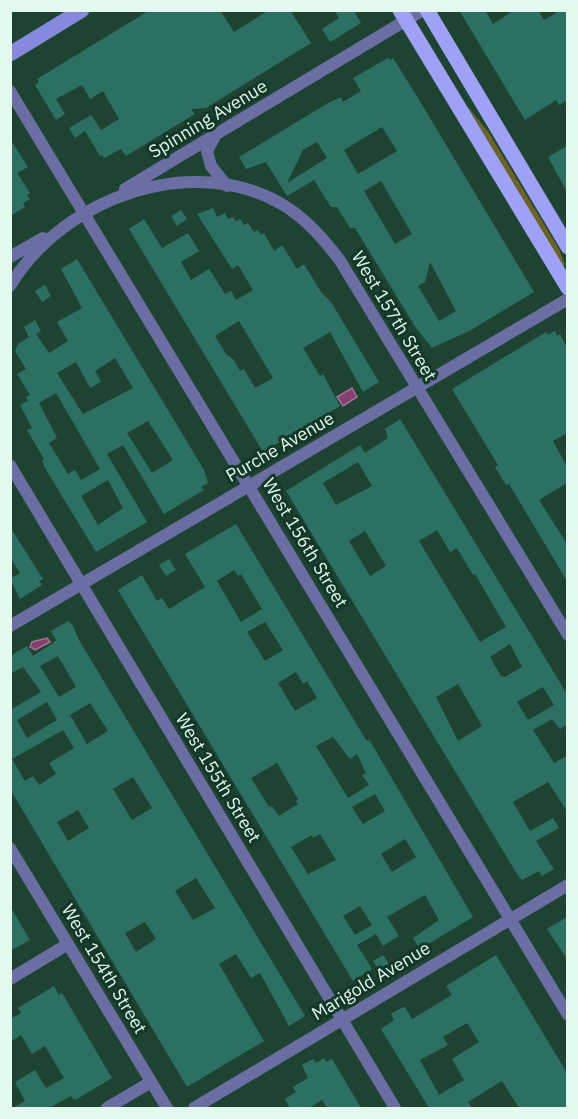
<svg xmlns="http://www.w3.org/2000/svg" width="578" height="1119" font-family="'IBM Plex Sans',sans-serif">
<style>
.green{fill:#6d6323}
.water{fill:#863d70;stroke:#a27596;stroke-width:1.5}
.building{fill:#2c7064;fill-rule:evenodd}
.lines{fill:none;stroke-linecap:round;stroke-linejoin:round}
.minor{stroke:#6a6ea2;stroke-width:12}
.secondary{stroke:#858adc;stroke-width:15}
.primary{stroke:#9da2f7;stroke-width:15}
.labels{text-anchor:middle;stroke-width:6;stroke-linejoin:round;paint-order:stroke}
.street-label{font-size:18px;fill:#e4f9ed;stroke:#143827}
</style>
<rect width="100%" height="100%" fill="#1f4331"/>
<polygon class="green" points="466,104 489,133 559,249 565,265 562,265"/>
<g class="water">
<polygon points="352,388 357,397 343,406 337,397"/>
<polygon points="47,638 50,642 35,650 30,647 32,642"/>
</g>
<g class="building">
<polygon points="150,10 220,10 234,32 269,10 290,10 311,43 206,108 191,109 195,114 126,156 121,149 104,158 102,155 100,156 85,131 75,138 69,128 91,115 101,130 119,119 103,91 90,99 82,85 56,99 65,114 56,120 35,85 39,82 37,79"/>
<polygon points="334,10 353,10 361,23 330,42 322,29 339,18"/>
<polygon points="459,10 485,10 493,24 514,10 538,10 544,20 561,10 567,10 567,100 559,105 556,100 525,120"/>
<path d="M388,58L390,60L393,58L418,98L534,292L471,330L432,348L416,328L355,228H350L337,207H331L314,180L287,196L266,162L246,169L239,157L328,103L341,97L343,102L361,91L353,78ZM382,127L397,151L358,174L344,150ZM317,142L327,158L287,183L303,150ZM381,181L412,234L395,244L364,191ZM430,262L456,311L439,321L418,286L425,282Z"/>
<polygon points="10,139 28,167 17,173 30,193 27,195 30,199 23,203 25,207 10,216"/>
<polygon points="567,146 567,192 548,157"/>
<path d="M213,208L217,217L225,213L228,219L233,217L236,221L240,219L244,225L248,223L254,232L258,230L261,235L264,233L274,251L282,245L297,269L304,264L321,292L331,302L379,382L363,392L330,332L303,348L320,376L323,374L340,406L263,452L129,229L144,219L162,248L188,233L199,251L181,262L191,280L209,269L225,294L231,291L236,300L253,290L238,265L232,269L197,214ZM239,321L273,378L255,388L244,369L240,371L233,359L226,354L215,336Z"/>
<polygon points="181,210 187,219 177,226 171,216"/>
<path d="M77,259L204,470L208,483L201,487L204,490L164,514L123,445L107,454L147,522L96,552L45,468L42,461L44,459L27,430L32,428L20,405L28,401L26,397L30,395L17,374L26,369L15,351L18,344L29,337L24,327L35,320L41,331L36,334L49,353L68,341L57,322L82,308L61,269ZM115,358L133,388L83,414L57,373L76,362L90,388L101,382L95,371ZM56,393L100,469L81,480L75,470L68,474L49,443L57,438L39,403ZM148,421L173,460L152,473L127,433ZM108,480L123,508L98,525L81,496Z"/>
<polygon points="45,285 51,296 42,302 35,291"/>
<polygon points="555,331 557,336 560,334 567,348 567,433 553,441 567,467 567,483 539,500 567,544 567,581 509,484 506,485 495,467 498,465 452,389 546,332 548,335"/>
<path d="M400,419L567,694V725L560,729L552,719L533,730L554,763L567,756V811L548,782L513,802L530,831L553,818L559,828L536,841L554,869L542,876L539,871L522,880L517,874L286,491L360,445L365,453L388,438L385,429ZM358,462L372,486L336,505L323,483ZM437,530L450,552L457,548L473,575L475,574L506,627L480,642L419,541ZM365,531L386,566L370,576L349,541ZM510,644L522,667L505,677L501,676L490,657ZM458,684L482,726L458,741L436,697ZM543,687L554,705L528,720L517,702Z"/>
<path d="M236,524L366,740L370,741L473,917L420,949L413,938L439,920L425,895L387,917L399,936L383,946L376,934L357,945L372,969L353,981L118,590L142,575L157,601L162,598L169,609L205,587L185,554ZM234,570L238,576L241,574L262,609L241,622L217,581ZM265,622L283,650L265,661L247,632ZM296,672L303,684L307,681L317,698L295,711L278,683ZM333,737L350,759L357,754L366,773L362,775L369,785L348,798L316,746ZM277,763L298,799L296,801L298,804L279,816L272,806L269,807L251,778ZM375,794L385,811L363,824L352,807ZM320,834L336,860L308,874L291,847L312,835L313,838ZM405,839L416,857L392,872L381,854ZM360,906L372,925L355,935L343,916Z"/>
<polygon points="10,527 43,579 39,581 42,585 20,599 10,579 20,573 10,557"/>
<polygon points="169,559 176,570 166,576 159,565"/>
<path d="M68,621L73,626L79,640L305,1016L289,1026L260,973L251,978L236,954L219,964L264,1041L187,1087L10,789V710L41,692L23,667L10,674V656L27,646L33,656L53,643L56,640L51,631ZM58,656L76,687L59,697L40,666ZM47,702L57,720L27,738L17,720ZM90,703L108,731L87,744L70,715ZM63,730L74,748L49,763L56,774L39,785L33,776L25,781L12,759ZM133,777L152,808L132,820L113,789ZM78,810L89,828L68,841L57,822ZM196,878L215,908L193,920L175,891ZM145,922L156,939L136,952L125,933Z"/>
<polygon points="10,906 30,940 10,951"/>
<polygon points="567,917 567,959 547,929"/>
<polygon points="383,955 390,966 380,972 373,961"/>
<path d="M496,955L567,1073V1108H519L502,1081L468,1102L472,1108H429L381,1029L394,1020L391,1014L401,1008L405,1007L412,1019L452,995L446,986ZM467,1023L479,1042L452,1059L464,1080L439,1095L420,1060L448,1045L443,1037Z"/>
<polygon points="54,986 59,995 62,993 112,1078 77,1099 74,1100 71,1096 49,1108 12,1108 25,1101 15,1082 35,1070 46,1088 64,1078 45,1046 32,1054 21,1035 10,1042 10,1019 21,1013 18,1008"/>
<polygon points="324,1058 326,1062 332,1059 361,1108 327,1108 322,1100 309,1108 290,1108 285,1099 296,1092 293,1087 308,1078 302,1065 313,1059 316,1063"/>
</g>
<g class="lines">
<g class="minor">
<polyline points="10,91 568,1015"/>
<polyline points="215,136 207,151 211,166 227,186"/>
<polyline points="125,189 423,10"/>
<polyline points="10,257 43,238"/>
<path d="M10,286C63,197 196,149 288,208C309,222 324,240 339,259L568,635"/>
<polyline points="10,465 395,1108"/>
<polyline points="10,626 568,299"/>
<polyline points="10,848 167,1108"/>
<polyline points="10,979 68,944"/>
<polyline points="107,1108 151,1082"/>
<polyline points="194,1108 568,885"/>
</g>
<polyline class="secondary" points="10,54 82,10"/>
<g class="primary">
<polyline points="400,10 568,288"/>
<polyline points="427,10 568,247"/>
</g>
</g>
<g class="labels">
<g class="street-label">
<text transform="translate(208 119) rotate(-31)" y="6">Spinning Avenue</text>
<text transform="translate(394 316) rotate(59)" y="6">West 157th Street</text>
<text transform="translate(280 447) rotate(-30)" y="6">Purche Avenue</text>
<text transform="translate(305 543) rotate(59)" y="6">West 156th Street</text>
<text transform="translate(218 778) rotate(59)" y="6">West 155th Street</text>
<text transform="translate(104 969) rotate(59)" y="6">West 154th Street</text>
<text transform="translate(371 981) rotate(-31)" y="6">Marigold Avenue</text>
</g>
</g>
<rect width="578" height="1119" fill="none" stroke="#e4f9ed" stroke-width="24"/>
</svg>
